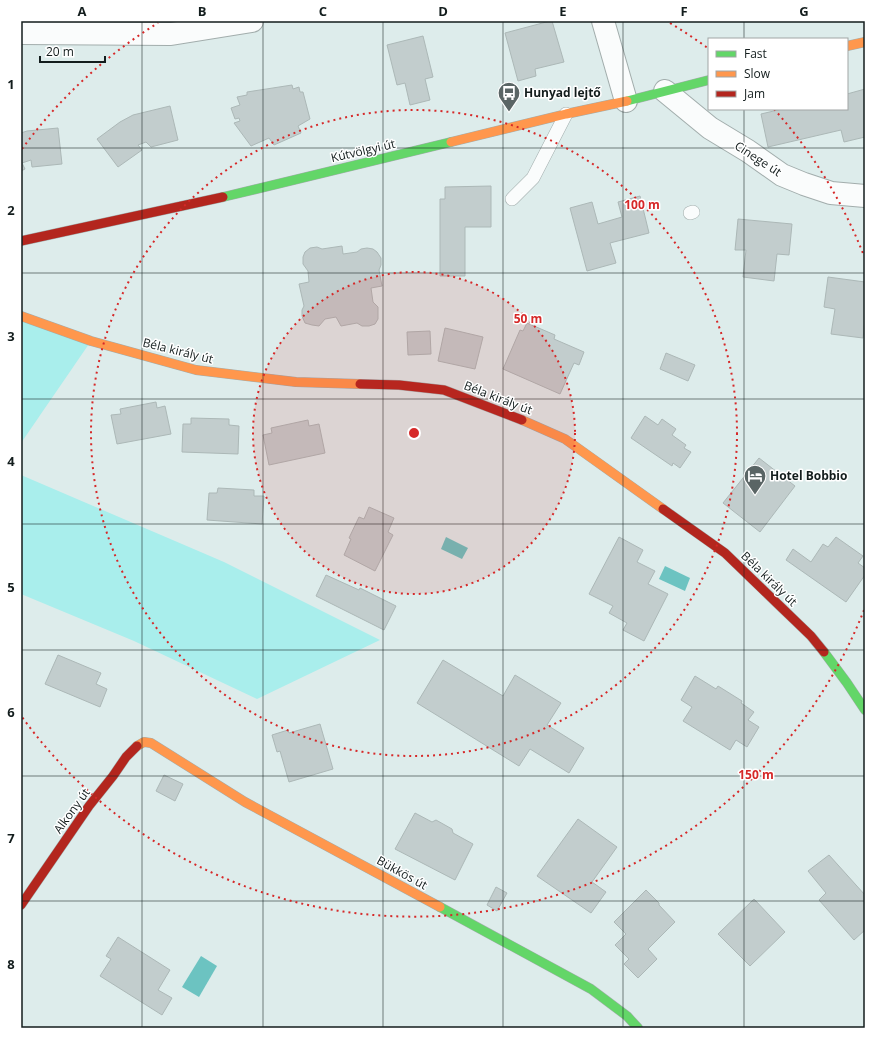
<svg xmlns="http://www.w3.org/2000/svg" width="886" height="1049" font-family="'Open Sans',sans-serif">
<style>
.green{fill:#a9eeec}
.water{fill:#6cc3c1}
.building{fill:#c2cdcd;stroke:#acb8b7}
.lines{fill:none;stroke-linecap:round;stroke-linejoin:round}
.lane-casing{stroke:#a2adac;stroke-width:14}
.street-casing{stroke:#a2adac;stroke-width:24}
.fast-casing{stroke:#a2adac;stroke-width:10}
.slow-casing{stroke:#a2adac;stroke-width:10}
.jam-casing{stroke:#a2adac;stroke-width:10}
.lane{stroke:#fafcfc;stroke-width:13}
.street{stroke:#fafcfc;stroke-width:22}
.fast{stroke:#63d668;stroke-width:9}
.slow{stroke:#ff974d;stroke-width:9}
.jam{stroke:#b3261e;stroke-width:9}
.grid{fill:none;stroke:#131d1d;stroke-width:1;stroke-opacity:0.55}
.ring{fill:none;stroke:#d62828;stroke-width:2;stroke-dasharray:2 4}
.labels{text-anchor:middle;stroke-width:3;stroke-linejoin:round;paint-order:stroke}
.poi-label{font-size:12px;font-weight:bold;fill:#131d1d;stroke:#fff;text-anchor:start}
.street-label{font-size:12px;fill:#131d1d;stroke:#fff}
.centre{fill:#d62828;stroke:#fff;stroke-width:2}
.ring-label{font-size:12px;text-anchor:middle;font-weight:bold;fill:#d62828;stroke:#fff;stroke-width:3;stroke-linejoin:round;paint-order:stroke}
.neatline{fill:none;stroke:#131d1d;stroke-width:1.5}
.grid-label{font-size:13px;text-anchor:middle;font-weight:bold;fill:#131d1d}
</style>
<rect width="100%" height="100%" fill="#ddeceb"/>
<g class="green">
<polygon points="21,316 91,341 21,443"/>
<polygon points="21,475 224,562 380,640 257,699 134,641 21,594"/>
</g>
<g class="water">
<polygon points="446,537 468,548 462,559 441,549"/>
<polygon points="665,566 690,578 685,591 659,579"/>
<polygon points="201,956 217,966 199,997 182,987"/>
</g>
<g class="building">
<polygon points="550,21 552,21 564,62 535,69 536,76 518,81 505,33"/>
<polygon points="423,36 433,77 425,79 430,100 410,105 405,83 397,85 387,45"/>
<polygon points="292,85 293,89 299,87 300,92 303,92 310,119 298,126 301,133 274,145 269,138 251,146 234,123 240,121 239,118 235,119 231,108 240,105 237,97 247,95 247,92"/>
<polygon points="865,89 865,137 844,142 841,130 768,147 761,114 782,109 847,109 847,94"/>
<polygon points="170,106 178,140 151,147 146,142 138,145 142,150 118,167 97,139 120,122 133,115"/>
<polygon points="58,128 62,164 32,167 31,160 22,163 25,169 21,171 21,133 27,131"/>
<polygon points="491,186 491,227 465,227 465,276 440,276 440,199 445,199 445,187"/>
<polygon points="640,196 649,233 610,243 616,263 587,271 570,208 592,202 598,224 622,217 618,202"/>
<polygon points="738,219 792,224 789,255 777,254 774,281 743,277 746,250 735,250"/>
<polygon points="342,246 343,254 357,252 361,249 367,248 373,249 377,252 381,258 381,265 379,270 382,286 371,288 373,302 378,307 378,319 375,324 369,326 362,326 357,323 341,326 336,317 325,319 319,326 312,325 305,323 302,316 302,310 304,306 299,284 309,282 308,271 303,264 303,257 305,252 310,248 317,247 322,249"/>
<polygon points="828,277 865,282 865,320 863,338 831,334 835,309 824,307"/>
<polygon points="527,323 555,335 554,339 584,352 579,365 574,363 560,394 503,369 520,330 523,331"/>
<polygon points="445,328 483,337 475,369 438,361"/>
<polygon points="430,331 431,354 408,355 407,332"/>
<polygon points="666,353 695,365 688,381 660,369"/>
<polygon points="156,402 157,408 165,406 171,434 117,444 111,415 121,414 120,409"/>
<polygon points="645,416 658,425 662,419 676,429 672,435 686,445 684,448 691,452 680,468 673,463 672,466 631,438"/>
<polygon points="191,418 229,419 229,425 239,426 238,454 182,452 183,424 191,424"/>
<polygon points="308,420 309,426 319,424 325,453 269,465 263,435 272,433 271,428"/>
<polygon points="759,458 795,486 760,532 723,503"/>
<polygon points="218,488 254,490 254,496 264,496 262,524 207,520 209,493 217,493"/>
<polygon points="369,507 394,518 388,532 393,535 375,571 344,555 351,539 349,538 359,517 364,519"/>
<polygon points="619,537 643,550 637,562 655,571 648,584 668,594 644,641 623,630 627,623 609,613 613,606 589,594"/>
<polygon points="836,537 863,556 858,563 865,568 865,575 846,602 786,560 793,549 811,562 823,544 828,547"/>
<polygon points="326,575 359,590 360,588 396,606 384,630 316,596"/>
<polygon points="58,655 101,673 96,684 107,689 100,707 45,684"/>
<polygon points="443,660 503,696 515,675 561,703 547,725 584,748 569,773 530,749 519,766 417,703"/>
<polygon points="695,676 716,689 718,686 742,701 741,703 754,712 748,720 759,727 747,747 736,740 730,750 683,721 692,707 681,700"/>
<polygon points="320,724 333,769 289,782 280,751 277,752 272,735 288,730 289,733"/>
<polygon points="164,775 183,784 175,801 156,791"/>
<polygon points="415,813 432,822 436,820 452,829 453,833 473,844 455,880 395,849"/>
<polygon points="578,819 617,847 592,882 606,892 591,913 537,876"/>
<polygon points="829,855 865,895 865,930 854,940 819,900 826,893 808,871"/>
<polygon points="496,887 507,893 497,911 487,905"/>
<polygon points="646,890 659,903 659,905 675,922 648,949 657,959 638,978 624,964 629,959 615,945 626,934 614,922"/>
<polygon points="754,899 785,932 750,966 718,934"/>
<polygon points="118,937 170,970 158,990 172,998 162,1015 100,976 111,959 106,956"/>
</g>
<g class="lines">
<g class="lane-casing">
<g id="lane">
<polyline points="512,199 533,178 566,114"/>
<polyline points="690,213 693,212"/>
</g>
</g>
<g class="street-casing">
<g id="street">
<polyline points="603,21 626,101"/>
<polyline points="21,33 171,34 252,21"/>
<polyline points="665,91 710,128 748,151 782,175 804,184 831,193 865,196"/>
</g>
</g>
<g class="fast-casing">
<g id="fast">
<polyline points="627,101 709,80"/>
<polyline points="223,197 451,142"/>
<polyline points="824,652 847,683 865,710"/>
<polyline points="440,907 591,989 627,1016 638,1028"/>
</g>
</g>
<g class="slow-casing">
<g id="slow">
<polyline points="847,46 865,42"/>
<polyline points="451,142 566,114 627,101"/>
<polyline points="21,316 91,341 196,370 296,382 360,384"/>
<polyline points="522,420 565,439 663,509"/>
<polyline points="137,746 144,742 151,743 245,802 440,907"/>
</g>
</g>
<g class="jam-casing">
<g id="jam">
<polyline points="21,241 223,197"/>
<polyline points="360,384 399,385 444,390 522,420"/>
<polyline points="663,509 725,553 811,636 824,652"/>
<polyline points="21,905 89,806 113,776 126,757 137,746"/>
</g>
</g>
<use href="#lane" class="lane"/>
<use href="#street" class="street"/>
<use href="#fast" class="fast"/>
<use href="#slow" class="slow"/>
<use href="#jam" class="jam"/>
</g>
<path class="grid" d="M142,21V1028M263,21V1028M383,21V1028M503,21V1028M623,21V1028M744,21V39M744,109V1028M21,148H865M21,273H865M21,399H865M21,524H865M21,650H865M21,776H865M21,901H865"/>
<circle cx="414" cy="433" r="161" fill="#d62828" fill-opacity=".12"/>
<g class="ring">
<circle cx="414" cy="433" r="161"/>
<circle cx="414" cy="433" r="323"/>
<path d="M864 610A484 484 0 0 1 22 717M22 149A484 484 0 0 1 158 23M670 23A484 484 0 0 1 709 49M774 109A484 484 0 0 1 864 256"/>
</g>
<defs>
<g id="bus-pin" transform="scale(1.15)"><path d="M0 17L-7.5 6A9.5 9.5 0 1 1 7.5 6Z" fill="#5a6565" stroke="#fff"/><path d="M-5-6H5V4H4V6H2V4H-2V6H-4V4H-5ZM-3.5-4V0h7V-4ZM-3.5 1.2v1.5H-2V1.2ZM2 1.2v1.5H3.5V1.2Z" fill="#fff"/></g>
<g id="hotel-pin" transform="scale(1.15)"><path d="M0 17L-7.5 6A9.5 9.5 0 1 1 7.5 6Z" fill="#5a6565" stroke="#fff"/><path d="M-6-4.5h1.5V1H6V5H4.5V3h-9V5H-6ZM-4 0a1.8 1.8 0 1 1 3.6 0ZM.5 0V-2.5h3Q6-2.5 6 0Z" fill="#fff"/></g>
</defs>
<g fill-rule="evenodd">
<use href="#bus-pin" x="509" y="93"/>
<use href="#hotel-pin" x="755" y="476"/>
</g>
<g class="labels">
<g class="poi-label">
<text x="524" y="97">Hunyad lejtő</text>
<text x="770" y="480">Hotel Bobbio</text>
</g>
<g class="street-label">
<text transform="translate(363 151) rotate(-13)" y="4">Kútvölgyi út</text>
<text transform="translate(758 159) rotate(33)" y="4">Cinege út</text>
<text transform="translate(178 351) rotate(14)" y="4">Béla király út</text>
<text transform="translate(498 398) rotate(21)" y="4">Béla király út</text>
<text transform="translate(769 579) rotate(44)" y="4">Béla király út</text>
<text transform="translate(72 811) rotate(-54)" y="4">Alkony út</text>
<text transform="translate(402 873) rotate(29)" y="4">Bükkös út</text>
</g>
</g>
<circle cx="414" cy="433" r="6" class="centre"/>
<g class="ring-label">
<text x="642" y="209">100 m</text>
<text x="528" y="323">50 m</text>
<text x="756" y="779">150 m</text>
</g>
<rect width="886" height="1049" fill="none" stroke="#ffffff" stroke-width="44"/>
<rect x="708" y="38" width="140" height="72" fill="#ffffff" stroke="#a1a5a5"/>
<rect x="716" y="51" width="20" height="6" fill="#63d668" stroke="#a1a5a5"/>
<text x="744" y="58" font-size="12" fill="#131d1d">Fast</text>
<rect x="716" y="71" width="20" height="6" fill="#ff974d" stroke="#a1a5a5"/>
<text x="744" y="78" font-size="12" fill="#131d1d">Slow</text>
<rect x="716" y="91" width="20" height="6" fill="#b3261e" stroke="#a1a5a5"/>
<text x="744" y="98" font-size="12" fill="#131d1d">Jam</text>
<path d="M40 56v6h65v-6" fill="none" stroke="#131d1d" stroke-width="2"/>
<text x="46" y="56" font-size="12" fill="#131d1d" stroke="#ffffff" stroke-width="3" paint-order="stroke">20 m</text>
<rect x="22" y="22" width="842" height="1005" class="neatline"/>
<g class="grid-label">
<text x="82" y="16">A</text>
<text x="202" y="16">B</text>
<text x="323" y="16">C</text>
<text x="443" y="16">D</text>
<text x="563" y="16">E</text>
<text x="684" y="16">F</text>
<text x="804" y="16">G</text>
<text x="11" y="89">1</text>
<text x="11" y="215">2</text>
<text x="11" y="341">3</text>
<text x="11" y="466">4</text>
<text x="11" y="592">5</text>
<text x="11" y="717">6</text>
<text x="11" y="843">7</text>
<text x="11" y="969">8</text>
</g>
</svg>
